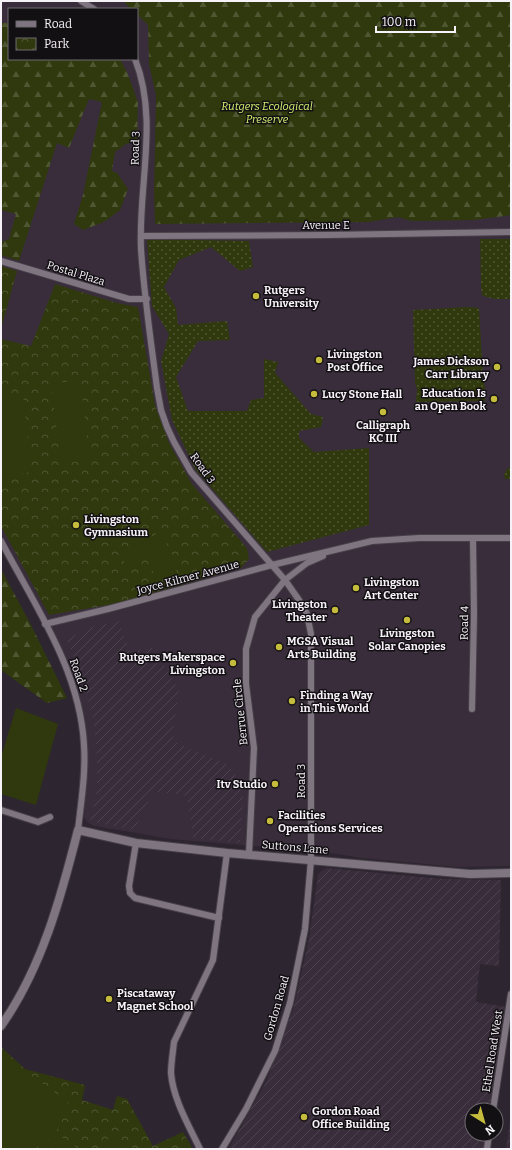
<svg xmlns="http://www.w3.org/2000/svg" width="512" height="1150" font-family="Bitter,serif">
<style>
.built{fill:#392d3c;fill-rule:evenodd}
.industrial{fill:url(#industrial-furrows)}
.grass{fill:url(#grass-dots)}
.forest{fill:url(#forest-firs)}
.park{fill:url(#park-crowns)}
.pitch{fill:#30390e}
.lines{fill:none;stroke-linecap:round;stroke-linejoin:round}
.minor-casing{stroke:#474048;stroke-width:8}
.tertiary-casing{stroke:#474048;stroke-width:10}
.minor{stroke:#7f7581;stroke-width:6}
.tertiary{stroke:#7f7581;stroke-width:8}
.poi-dot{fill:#c5bc3d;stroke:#131014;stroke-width:1.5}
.labels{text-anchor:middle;stroke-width:3;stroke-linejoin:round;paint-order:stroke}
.park-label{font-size:11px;font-style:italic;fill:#d3f271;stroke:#131014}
.street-label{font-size:11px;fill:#f7f1f8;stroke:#131014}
.poi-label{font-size:11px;font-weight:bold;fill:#f7f1f8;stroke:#131014;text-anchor:start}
</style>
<defs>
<pattern id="industrial-furrows" width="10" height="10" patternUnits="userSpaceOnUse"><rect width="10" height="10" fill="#392d3c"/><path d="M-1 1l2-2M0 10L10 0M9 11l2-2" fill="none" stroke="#4d424f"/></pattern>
<pattern id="grass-dots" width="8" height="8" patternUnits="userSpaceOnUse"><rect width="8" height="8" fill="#30390e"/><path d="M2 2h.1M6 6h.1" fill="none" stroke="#4f5632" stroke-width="1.8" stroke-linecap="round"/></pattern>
<pattern id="forest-firs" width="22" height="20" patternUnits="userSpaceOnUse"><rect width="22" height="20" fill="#30390e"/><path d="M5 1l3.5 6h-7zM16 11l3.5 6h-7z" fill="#4f5632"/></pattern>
<pattern id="park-crowns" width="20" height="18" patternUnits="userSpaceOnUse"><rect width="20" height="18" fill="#30390e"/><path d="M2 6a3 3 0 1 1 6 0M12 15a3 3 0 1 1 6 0" fill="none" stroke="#4f5632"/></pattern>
</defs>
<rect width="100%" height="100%" fill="#2d252f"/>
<path class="built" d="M1,1H511V866L458,867L362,858L324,852L171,839L94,826L87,822L84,817L87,767V745L80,700L73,677L49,622L1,534ZM9,9H137V59H9Z"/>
<g class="industrial">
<polygon points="119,621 130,652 152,647 179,690 173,730 174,742 227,764 244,787 240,843 193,838 187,796 162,792 155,792 151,796 134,830 90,821 97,790 97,754 94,723 82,676 67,640 84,629"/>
<polygon points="327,868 443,879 501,880 499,966 480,964 476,1002 507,1007 492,1110 472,1110 472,1134 489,1134 487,1149 231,1149 229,1148 266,1082 293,1010 309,939 318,875 321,871"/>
<polygon points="511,1114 511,1149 506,1149"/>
</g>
<g class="grass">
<polygon points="147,239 249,241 253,267 240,271 211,247 179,260 164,287 176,308 178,325 227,321 230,340 198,341 176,377 188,411 247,411 251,400 264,398 264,359 278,362 275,373 311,414 323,417 321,427 299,431 299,438 314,452 369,448 369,525 267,552 195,469 172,420 161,361 169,334 152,306"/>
<path d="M511,239V299C500,299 492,300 482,295L481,287L480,239Z"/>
<path d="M467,307L479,308L483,377C485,382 484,387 486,392L485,401L416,402L417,389L415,383L413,310Z"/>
<polygon points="511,467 511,479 505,479 504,474 508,468"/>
</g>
<g class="forest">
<polygon points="123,1 511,1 511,215 474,220 412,221 398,217 368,222 155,224 154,192 156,95 149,64 148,25 137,14 137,9 131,9"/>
<polygon points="1,23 9,23 9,59 120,59 127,72 138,102 137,141 126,144 115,152 112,171 117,173 128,189 120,210 104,222 83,230 74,224 83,195 102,102 89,99 69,148 57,143 19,261 1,255 1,242 9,239 16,214 1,210"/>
<polygon points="1,569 31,625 67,698 47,703 1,670"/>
</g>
<g class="park">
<polygon points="1,266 17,271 1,329"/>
<polygon points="55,284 117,303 138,307 155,405 169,443 192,484 247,548 249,559 241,568 114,604 49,615 1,526 1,339 31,346"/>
<polygon points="1,1047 25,1069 85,1085 82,1100 113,1110 117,1096 127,1099 153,1146 183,1132 193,1149 1,1149"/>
</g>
<g class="pitch">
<polygon points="80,380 90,461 61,463 51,384"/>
<polygon points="23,393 31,472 1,476 1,396"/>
<polygon points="161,532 179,569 157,580 145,556 126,565 119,552"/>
<polygon points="16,708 58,724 36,805 1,794 1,757"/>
<polygon points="4,1056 68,1102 60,1126 45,1143 32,1149 1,1149 1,1057"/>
<polygon points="60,1137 70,1141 78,1149 51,1149"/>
<polygon points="104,1138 137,1149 101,1149"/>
</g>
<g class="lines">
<g class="minor-casing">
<g id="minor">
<polyline points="81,1 94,9"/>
<path d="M135,59C159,119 138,186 141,249C144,295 151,342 157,388L161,410L167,427L174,442L191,472L285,580L299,600L307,614L311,634V860L305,929L290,1003L275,1051L246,1109L222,1149"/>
<polyline points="141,236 327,235 511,232"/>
<polyline points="1,261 129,299 147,299"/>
<path d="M1,541C35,606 80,670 84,745C86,773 81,802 78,830"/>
<polyline points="45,624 108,609 272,565 372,541 419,538 511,538"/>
<polyline points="472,709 474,614 473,538"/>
<polyline points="1,810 38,822 50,817"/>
<polyline points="136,843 129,886 130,893 135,898 219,918"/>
<polyline points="249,854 254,748 246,684 246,649 255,617 285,580 307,563 323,556"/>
<polyline points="493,1110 511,994"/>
<path d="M200,1149C189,1126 173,1099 171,1073C171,1063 173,1052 174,1042L213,960L227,853"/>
<polyline points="487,1149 489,1134"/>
</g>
</g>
<g class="tertiary-casing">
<path id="tertiary" d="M1,1026C42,968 61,897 78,830L136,843L227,853L470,874L511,873"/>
</g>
<use href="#minor" class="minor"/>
<use href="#tertiary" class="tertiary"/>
</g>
<g class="poi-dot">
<circle cx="256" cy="296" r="4"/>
<circle cx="319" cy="360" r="4"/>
<circle cx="497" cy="367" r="4"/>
<circle cx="314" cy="394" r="4"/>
<circle cx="494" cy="399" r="4"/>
<circle cx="383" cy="412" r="4"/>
<circle cx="76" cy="525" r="4"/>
<circle cx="356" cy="588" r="4"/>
<circle cx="335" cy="610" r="4"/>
<circle cx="407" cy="620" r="4"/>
<circle cx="279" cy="647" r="4"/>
<circle cx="233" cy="663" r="4"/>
<circle cx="292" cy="701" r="4"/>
<circle cx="275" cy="784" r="4"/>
<circle cx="270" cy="821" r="4"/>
<circle cx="109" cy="999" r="4"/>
<circle cx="304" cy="1117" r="4"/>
</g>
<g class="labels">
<g class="park-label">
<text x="267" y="110">Rutgers Ecological<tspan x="267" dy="13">Preserve</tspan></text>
</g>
<g class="street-label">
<text transform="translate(135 148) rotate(-88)" y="4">Road 3</text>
<text x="326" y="229">Avenue E</text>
<text transform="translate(76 273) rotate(17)" y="4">Postal Plaza</text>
<text transform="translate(203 468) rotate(55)" y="4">Road 3</text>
<text transform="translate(188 577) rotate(-15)" y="4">Joyce Kilmer Avenue</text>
<text transform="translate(464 623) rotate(-89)" y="4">Road 4</text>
<text transform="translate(79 675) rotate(70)" y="4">Road 2</text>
<text transform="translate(240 712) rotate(-96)" y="4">Berrue Circle</text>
<text transform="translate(301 781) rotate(-90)" y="4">Road 3</text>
<text transform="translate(295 847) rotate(5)" y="4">Suttons Lane</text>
<text transform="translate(276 1008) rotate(-74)" y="4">Gordon Road</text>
<text transform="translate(492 1051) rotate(-81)" y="4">Ethel Road West</text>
</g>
<g class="poi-label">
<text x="264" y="294">Rutgers<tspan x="264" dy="13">University</tspan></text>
<text x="327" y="358">Livingston<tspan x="327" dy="13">Post Office</tspan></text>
<text x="489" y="365" text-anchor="end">James Dickson<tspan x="489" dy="13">Carr Library</tspan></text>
<text x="486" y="397" text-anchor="end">Education Is<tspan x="486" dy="13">an Open Book</tspan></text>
<text x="322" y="398">Lucy Stone Hall</text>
<text x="383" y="429" text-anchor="middle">Calligraph<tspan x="383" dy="13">KC III</tspan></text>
<text x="84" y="523">Livingston<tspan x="84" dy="13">Gymnasium</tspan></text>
<text x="364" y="586">Livingston<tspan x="364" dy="13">Art Center</tspan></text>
<text x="327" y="608" text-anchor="end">Livingston<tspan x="327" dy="13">Theater</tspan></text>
<text x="407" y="637" text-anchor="middle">Livingston<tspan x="407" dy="13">Solar Canopies</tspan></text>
<text x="287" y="645">MGSA Visual<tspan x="287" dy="13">Arts Building</tspan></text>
<text x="225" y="661" text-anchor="end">Rutgers Makerspace<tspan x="225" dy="13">Livingston</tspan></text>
<text x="300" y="699">Finding a Way<tspan x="300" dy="13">in This World</tspan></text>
<text x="267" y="788" text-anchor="end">Itv Studio</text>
<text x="278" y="819">Facilities<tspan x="278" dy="13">Operations Services</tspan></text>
<text x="117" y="997">Piscataway<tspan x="117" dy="13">Magnet School</tspan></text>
<text x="312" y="1115">Gordon Road<tspan x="312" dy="13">Office Building</tspan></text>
</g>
</g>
<rect width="512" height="1150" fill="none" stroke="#f7f1f8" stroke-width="4"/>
<rect x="8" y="8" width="130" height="52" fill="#131014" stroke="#6e6a6f"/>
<rect x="16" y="21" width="20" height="6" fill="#7f7581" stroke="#6e6a6f"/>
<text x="44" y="28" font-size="12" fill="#f7f1f8">Road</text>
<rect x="16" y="38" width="20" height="12" fill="url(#park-crowns)" stroke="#6e6a6f"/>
<text x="44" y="48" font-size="12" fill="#f7f1f8">Park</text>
<g transform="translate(484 1122) rotate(143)"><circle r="19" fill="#131014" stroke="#6e6a6f"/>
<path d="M0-3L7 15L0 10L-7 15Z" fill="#c5bc3d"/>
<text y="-6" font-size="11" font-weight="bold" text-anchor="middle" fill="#f7f1f8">N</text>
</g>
<path d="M376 26v6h79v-6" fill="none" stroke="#f7f1f8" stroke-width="2"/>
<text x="382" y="26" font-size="12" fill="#f7f1f8" stroke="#131014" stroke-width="3" paint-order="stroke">100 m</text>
</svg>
